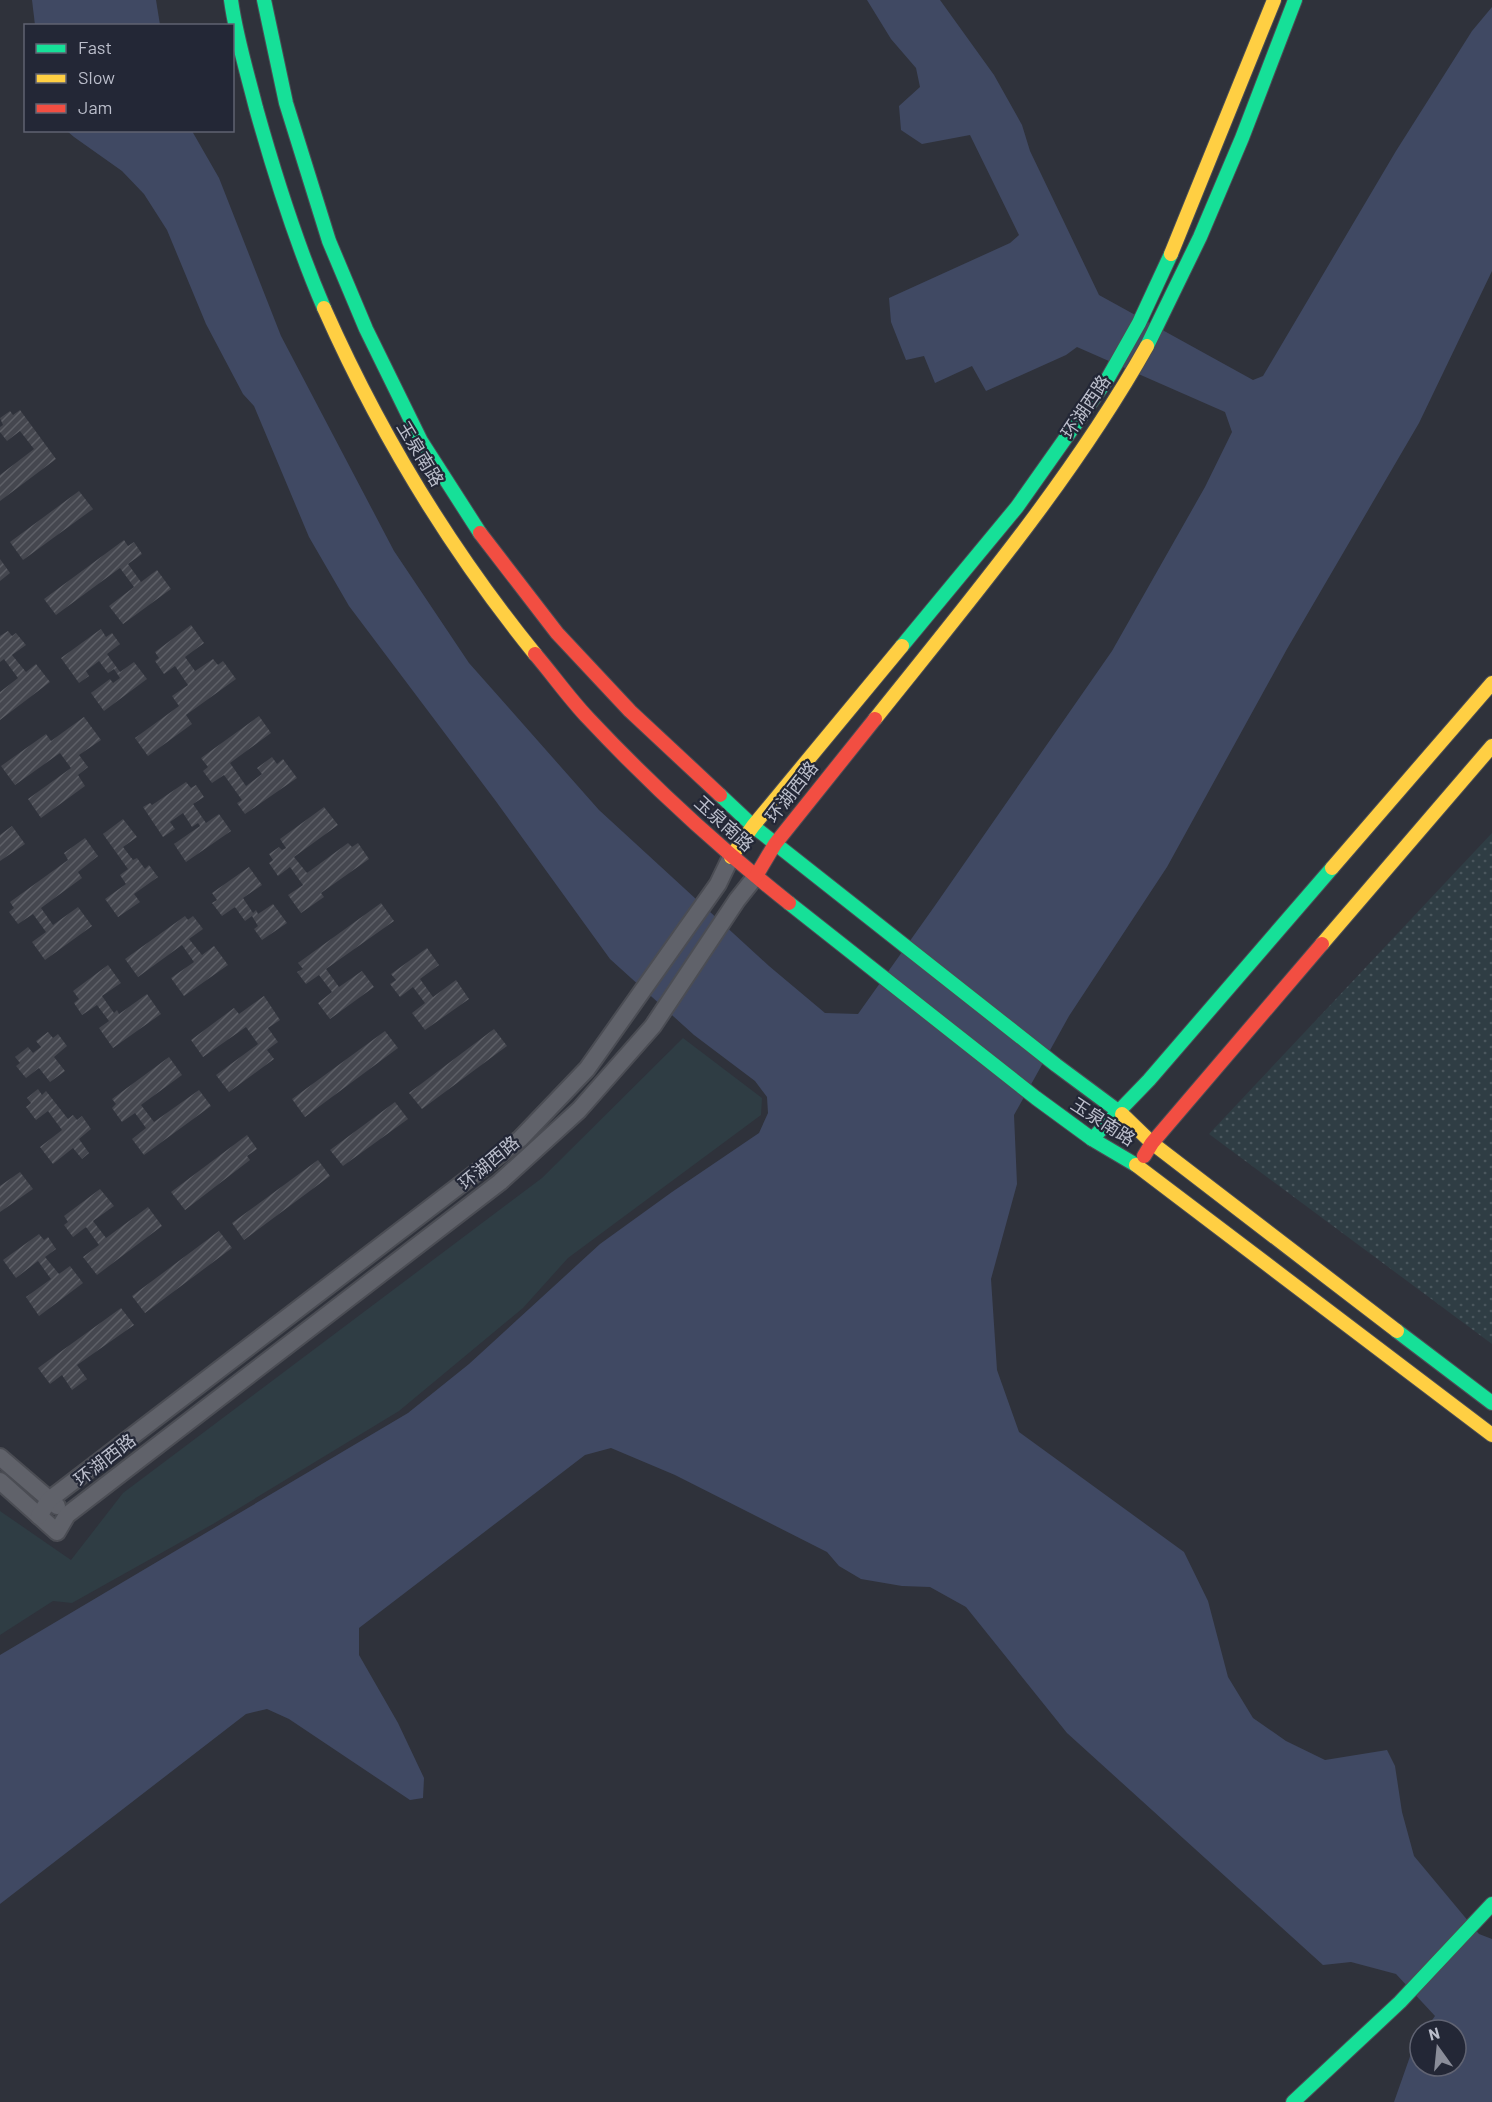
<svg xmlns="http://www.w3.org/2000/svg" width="1492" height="2102" font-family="Barlow,'Noto Sans SC',sans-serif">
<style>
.grass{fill:url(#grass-dots)}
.green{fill:#2f3d44}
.water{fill:#404963}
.building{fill:url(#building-hatch)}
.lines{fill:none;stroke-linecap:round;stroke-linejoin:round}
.street-casing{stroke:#4b4d54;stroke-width:20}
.fast-casing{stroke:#4b4d54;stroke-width:16}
.slow-casing{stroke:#4b4d54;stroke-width:16}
.jam-casing{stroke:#4b4d54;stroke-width:16}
.street{stroke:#60626a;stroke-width:16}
.fast{stroke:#16e098;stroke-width:14}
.slow{stroke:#ffcf43;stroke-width:14}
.jam{stroke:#f24e42;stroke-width:14}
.labels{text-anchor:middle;stroke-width:4.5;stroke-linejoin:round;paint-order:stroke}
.street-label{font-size:18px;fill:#bbbecb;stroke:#232736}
</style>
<defs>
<pattern id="grass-dots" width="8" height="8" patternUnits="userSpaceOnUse" patternTransform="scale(1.5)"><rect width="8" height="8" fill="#2f3d44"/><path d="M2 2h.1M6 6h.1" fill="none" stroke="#4b575e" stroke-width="1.8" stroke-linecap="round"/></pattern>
<pattern id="building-hatch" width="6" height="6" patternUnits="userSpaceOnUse" patternTransform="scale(1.5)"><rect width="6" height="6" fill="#45474f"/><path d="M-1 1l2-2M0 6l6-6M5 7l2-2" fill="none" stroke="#5e6067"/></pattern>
</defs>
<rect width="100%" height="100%" fill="#2f323b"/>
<polygon class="grass" points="1492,833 1492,1344 1209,1134"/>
<polygon class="green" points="683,1038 762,1098 761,1115 568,1258 523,1308 399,1411 213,1524 72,1603 53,1601 0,1635 0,1511 71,1560 123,1493 542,1178"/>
<g class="water">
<polygon points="32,0 156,0 160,25 35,25"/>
<polygon points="867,0 940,0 994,75 1022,125 1030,151 1099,295 1253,380 1263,376 1396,151 1472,31 1492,7 1492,271 1419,423 1287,649 1167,867 1069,1016 1014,1115 1017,1184 991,1279 997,1370 1019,1432 1184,1552 1208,1601 1228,1677 1253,1718 1286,1741 1325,1760 1387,1750 1395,1766 1402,1812 1414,1856 1479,1934 1492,1939 1492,2102 1394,2102 1413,2048 1420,2038 1420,2066 1456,2066 1456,2030 1425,2030 1435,2016 1396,1974 1351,1962 1323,1965 1067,1733 966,1607 930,1587 902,1586 861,1579 839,1566 827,1552 675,1475 611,1448 585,1455 359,1628 359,1655 398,1723 424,1778 423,1798 410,1800 289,1719 267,1709 246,1714 0,1904 0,1655 408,1413 469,1364 600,1244 672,1192 759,1133 768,1113 767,1097 755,1081 694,1035 610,959 495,800 349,606 309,537 254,406 243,394 206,324 167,230 144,194 122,171 74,137 67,131 192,131 219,178 281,336 394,551 469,663 599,810 769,966 825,1013 858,1014 934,907 1112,651 1205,487 1232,432 1225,412 1077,347 1066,355 986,391 972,366 935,383 924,356 906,360 891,322 889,298 1010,243 1019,235 970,135 922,144 901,130 899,106 920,87 916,68 891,39"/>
</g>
<g class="building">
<polygon points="20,410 56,459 0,501 0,475 34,449 20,431 7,441 0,432 0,427 3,425 0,418 10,411 13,415"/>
<polygon points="79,491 93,509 23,560 10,542"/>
<polygon points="124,540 128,546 134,542 142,554 128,564 141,582 157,570 171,589 123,624 109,606 134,587 120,568 56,615 44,599"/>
<polygon points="0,559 10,573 0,581"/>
<polygon points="191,625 204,643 185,657 195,671 213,659 218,665 223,661 236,679 186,715 192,724 148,756 135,738 179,706 172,696 188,685 175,666 164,674 155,661 159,658 155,652"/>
<polygon points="101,629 106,637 112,633 120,644 107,654 120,672 134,662 147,679 104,711 91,693 110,679 113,683 120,678 114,669 108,673 99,661 86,671 89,676 79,683 61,658"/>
<polygon points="8,631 12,636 16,633 26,645 12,655 26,672 36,664 50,682 0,720 0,692 18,678 4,659 0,662 0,636"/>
<polygon points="259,716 271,733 230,763 246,786 262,774 257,768 272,757 277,764 283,759 297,778 245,814 237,803 242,800 224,775 212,783 203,771 208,767 201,758"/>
<polygon points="84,717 101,740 79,755 88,767 78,775 85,786 41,818 28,799 71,768 60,753 15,785 1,766 46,734 51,741"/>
<polygon points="186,782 191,788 196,785 204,797 193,804 206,823 219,814 231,831 186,862 174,844 200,826 198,823 192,827 183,813 170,822 175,829 163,837 143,807 150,803 152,805"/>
<polygon points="324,807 338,825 294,857 307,873 348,843 352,847 358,843 369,859 321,893 324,897 301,913 288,895 303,885 290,867 278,876 269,863 273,860 269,854 279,847 282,850 286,848 280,839"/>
<polygon points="123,819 137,837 123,847 133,860 137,858 145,869 149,865 158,877 134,894 140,902 118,917 105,899 126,884 120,875 128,869 103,834"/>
<polygon points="12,826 25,844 0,861 0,835"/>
<polygon points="85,838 98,856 78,872 82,878 41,908 53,925 78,907 92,926 45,960 32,942 46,932 33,914 18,924 9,912 14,908 10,902 68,860 64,853"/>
<polygon points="249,867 262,885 243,898 253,913 256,910 258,914 273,904 287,923 262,940 254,929 258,926 252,916 245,921 235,907 222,916 212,903 217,900 212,893"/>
<polygon points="381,903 394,921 326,969 339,987 362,971 374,987 330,1019 318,1003 332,992 319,975 306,984 297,972 303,969 298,963"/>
<polygon points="185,916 188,920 193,916 203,929 189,939 202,955 214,946 228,965 184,996 171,978 194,962 182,945 138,977 125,959"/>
<polygon points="427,948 439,965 420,979 433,997 456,980 469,999 425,1030 412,1013 425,1003 413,987 400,997 390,984 396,980 391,974"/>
<polygon points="108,965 121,983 102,996 114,1013 117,1010 119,1014 147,994 161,1014 113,1048 99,1028 109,1021 97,1005 82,1015 74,1003 79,999 73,991"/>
<polygon points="264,996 280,1020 268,1028 278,1042 267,1050 274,1059 229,1092 216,1075 258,1044 246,1027 203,1057 191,1040 234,1008 239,1014"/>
<polygon points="494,1029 507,1046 422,1109 409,1093"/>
<polygon points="385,1031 398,1048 305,1117 292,1099"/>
<polygon points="48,1032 53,1038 58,1034 67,1046 54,1057 65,1071 50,1082 39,1068 26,1078 16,1066 20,1063 15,1057 28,1047 33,1053 41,1047 36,1041"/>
<polygon points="169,1057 182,1075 141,1105 154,1122 199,1090 211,1106 144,1155 132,1139 146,1128 135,1113 122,1122 112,1108 116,1104 112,1099"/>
<polygon points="38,1089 42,1095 46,1091 68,1119 73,1115 77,1120 82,1116 91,1129 79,1139 89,1153 82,1159 73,1148 53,1164 40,1147 62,1130 48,1111 36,1120 26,1107 31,1103 27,1098"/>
<polygon points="395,1102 408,1119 343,1166 330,1150"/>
<polygon points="247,1135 257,1149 247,1156 250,1160 185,1210 171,1192"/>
<polygon points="318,1160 330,1176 244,1240 232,1223"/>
<polygon points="20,1172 33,1189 0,1212 0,1186"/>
<polygon points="100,1189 114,1206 93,1221 106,1238 148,1207 162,1226 97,1275 83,1257 99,1245 86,1227 73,1237 64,1225 68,1222 64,1216"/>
<polygon points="219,1231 232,1248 145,1313 132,1296"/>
<polygon points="39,1234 44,1240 48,1237 56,1249 45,1257 59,1274 70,1266 83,1283 39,1316 26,1297 51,1279 38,1261 16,1278 3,1260"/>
<polygon points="121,1308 134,1325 77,1365 87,1379 72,1390 62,1375 50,1384 38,1368"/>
</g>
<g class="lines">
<g class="street-casing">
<g id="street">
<polyline points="0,1457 57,1506"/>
<polyline points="0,1481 57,1532 67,1515 500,1182 579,1110 653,1026 737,900 756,876"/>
<polyline points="39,1516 49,1500 520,1139 587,1069 718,884 731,857"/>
</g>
</g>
<g class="fast-casing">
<g id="fast">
<path d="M231,0C236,37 247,72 256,108C275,176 296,243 324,308"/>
<polyline points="264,0 286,103 329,241 366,329 421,441 480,533"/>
<polyline points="1147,346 1200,237 1242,138 1295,0"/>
<polyline points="902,646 1017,507 1108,378 1139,323 1171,254"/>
<polyline points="720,795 753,826 1056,1065 1122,1114"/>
<polyline points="789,903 1036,1098 1092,1139 1136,1165"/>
<polyline points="1092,1139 1149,1080 1332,868"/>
<polyline points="1397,1331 1492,1403"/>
<polyline points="1293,2102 1400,2002 1492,1904"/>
</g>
</g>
<g class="slow-casing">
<g id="slow">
<polyline points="1171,254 1274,0"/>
<path d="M324,308C379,432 450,549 535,654"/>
<path d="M875,719C970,600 1072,479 1147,346"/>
<polyline points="731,857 753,826 902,646"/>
<polyline points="1332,868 1492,683"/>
<polyline points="1322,944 1492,746"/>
<polyline points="1122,1114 1152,1143 1397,1331"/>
<polyline points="1136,1165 1492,1435"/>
</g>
</g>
<g class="jam-casing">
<g id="jam">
<polyline points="480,533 557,633 630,711 720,795"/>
<path d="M535,654C553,675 569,698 588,718C650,784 717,846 789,903"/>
<polyline points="756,876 775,844 875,719"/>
<polyline points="1144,1156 1152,1143 1322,944"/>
</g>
</g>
<use href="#street" class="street"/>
<use href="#fast" class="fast"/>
<use href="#slow" class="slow"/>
<use href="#jam" class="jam"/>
</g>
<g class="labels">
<g class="street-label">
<text transform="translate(1086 407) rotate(-56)" y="6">环湖西路</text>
<text transform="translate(420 454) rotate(59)" y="6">玉泉南路</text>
<text transform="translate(792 792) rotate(-52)" y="6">环湖西路</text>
<text transform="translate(724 824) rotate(42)" y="6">玉泉南路</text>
<text transform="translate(1103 1122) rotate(33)" y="6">玉泉南路</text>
<text transform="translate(489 1163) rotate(-40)" y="6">环湖西路</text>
<text transform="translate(105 1460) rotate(-38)" y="6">环湖西路</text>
</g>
</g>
<rect x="24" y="24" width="210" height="108" fill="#232736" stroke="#606372" stroke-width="1.5"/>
<rect x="36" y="44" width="30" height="9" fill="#16e098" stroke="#606372" stroke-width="1.5"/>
<text x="78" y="54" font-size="18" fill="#bbbecb">Fast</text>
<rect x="36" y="74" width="30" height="9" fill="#ffcf43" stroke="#606372" stroke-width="1.5"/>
<text x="78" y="84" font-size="18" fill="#bbbecb">Slow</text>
<rect x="36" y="104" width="30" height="9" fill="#f24e42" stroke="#606372" stroke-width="1.5"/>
<text x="78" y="114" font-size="18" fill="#bbbecb">Jam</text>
<g transform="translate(1438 2048) rotate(345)"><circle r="28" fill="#232736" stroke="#606372" stroke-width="1.5"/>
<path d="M0-4.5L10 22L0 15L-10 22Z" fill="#8a8d99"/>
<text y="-9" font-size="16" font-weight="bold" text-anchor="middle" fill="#bbbecb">N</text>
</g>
</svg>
